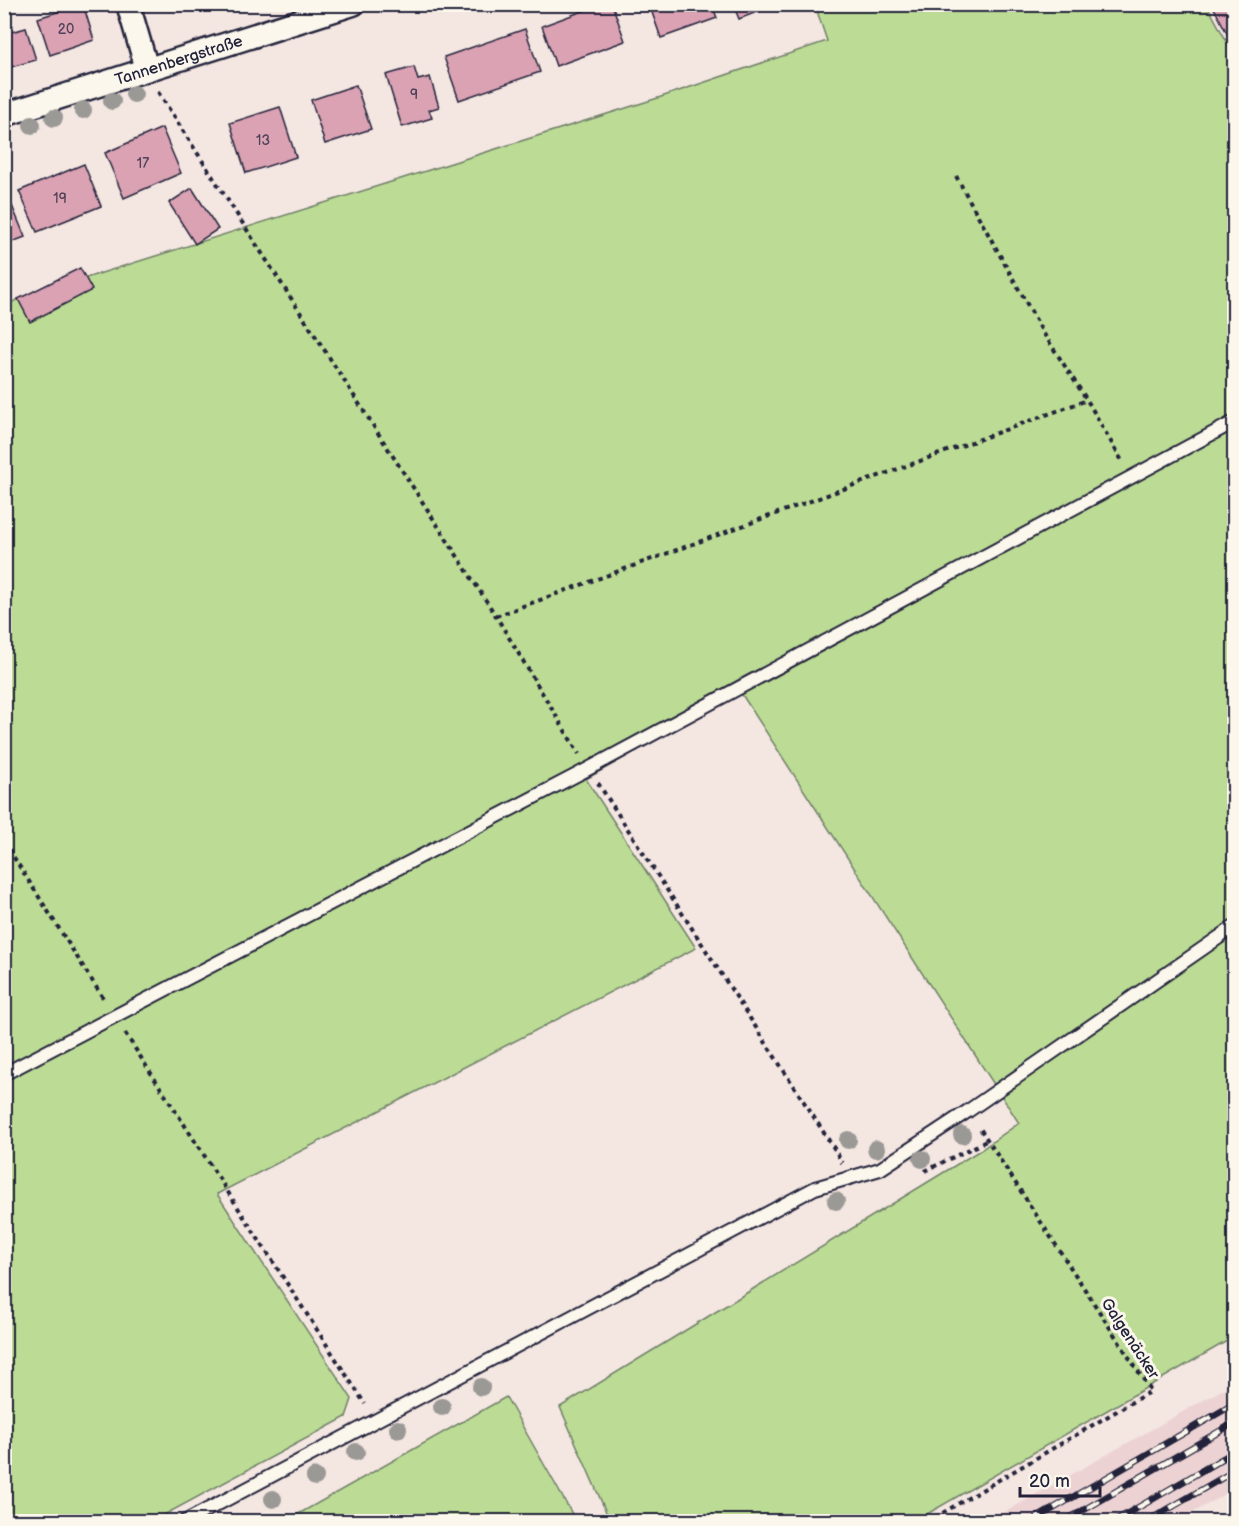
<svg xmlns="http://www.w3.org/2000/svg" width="1239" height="1526" font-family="'Balsamiq Sans',sans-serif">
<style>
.built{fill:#ecd2d3}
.green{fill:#bcdc95;stroke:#6f7f68;stroke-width:1.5}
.building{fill:#daa2b3;stroke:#22223b;stroke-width:1.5}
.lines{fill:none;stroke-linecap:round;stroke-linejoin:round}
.lane-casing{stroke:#22223b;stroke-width:16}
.street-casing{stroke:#22223b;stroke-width:27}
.path{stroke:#22223b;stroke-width:4;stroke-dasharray:4.5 4.5;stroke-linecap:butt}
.lane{stroke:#fbf7ec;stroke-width:12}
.street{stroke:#fbf7ec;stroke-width:22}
.rail-casing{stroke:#22223b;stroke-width:7}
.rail{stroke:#fbf7ec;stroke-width:4.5;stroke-dasharray:14;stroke-linecap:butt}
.tree{fill:#9a9995}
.labels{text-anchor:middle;stroke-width:6;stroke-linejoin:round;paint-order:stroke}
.number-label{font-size:14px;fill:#504259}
.street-label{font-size:16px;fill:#22223b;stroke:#fbf7ec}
</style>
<rect width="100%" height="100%" fill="#f4e6e1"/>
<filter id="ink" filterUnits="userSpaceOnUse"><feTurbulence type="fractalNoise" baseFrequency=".0167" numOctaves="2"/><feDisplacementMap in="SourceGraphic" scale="12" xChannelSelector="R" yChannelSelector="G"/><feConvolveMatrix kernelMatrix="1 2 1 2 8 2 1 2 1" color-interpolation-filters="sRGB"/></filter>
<g filter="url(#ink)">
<polygon class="built" points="1234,1383 1234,1489 1178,1521 989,1521"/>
<g class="green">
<polygon points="815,5 1207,5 1234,55 1234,1337 915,1521 610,1521 560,1407 982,1149 1019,1123 741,693 586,779 696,948 217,1194 352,1399 346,1417 153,1521 5,1521 4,306 19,299 658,98 827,41"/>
<polygon points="506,1397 576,1521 286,1521"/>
</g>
<g class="building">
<polygon points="83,4 94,40 50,55 38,18"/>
<polygon points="602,4 612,4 625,41 556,66 542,26"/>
<polygon points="649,4 712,4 717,18 661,38"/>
<polygon points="733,4 777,4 739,19"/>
<polygon points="1212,4 1234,4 1234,47"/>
<polygon points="26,28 36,60 4,69 4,34"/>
<polygon points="525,29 540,72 459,100 444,57"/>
<polygon points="414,67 418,80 430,77 439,107 429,110 432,118 402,127 386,75"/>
<polygon points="356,85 371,129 325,144 311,100"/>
<polygon points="280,107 296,157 246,173 230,123"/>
<polygon points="162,128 181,173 124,198 105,153"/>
<polygon points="84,164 101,206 37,232 19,191"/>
<polygon points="192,188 218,229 195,244 169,203"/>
<polygon points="8,196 25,237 4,245 4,197"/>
<polygon points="80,268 92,290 30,322 18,299"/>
</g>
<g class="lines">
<g class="lane-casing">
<g id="lane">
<polyline points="4,1074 588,769 1234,422"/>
<polyline points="184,1522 815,1188 880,1169 968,1111 1234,927"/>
</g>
</g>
<g class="street-casing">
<g id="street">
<polyline points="128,4 147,69"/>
<path id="s1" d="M4,115L353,4"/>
</g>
</g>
<g class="path">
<polyline points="158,92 496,616 579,754"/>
<polyline points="956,176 1042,331 1087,400 1122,461"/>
<polyline points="496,616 1087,400"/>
<polyline points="598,783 837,1153 842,1163"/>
<polyline points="4,842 105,1001"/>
<polyline points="125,1033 365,1404"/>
<polyline points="925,1171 988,1140"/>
<polyline points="927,1522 1151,1391 979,1127"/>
</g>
<use href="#lane" class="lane"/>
<use href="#street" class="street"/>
<g class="rail-casing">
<g id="rail">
<polyline points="1030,1522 1234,1404"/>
<polyline points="1063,1522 1234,1423"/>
<polyline points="1113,1522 1234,1452"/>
<polyline points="1146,1522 1234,1471"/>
</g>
</g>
<use href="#rail" class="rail"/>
</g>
<g class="tree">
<circle cx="134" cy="94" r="9"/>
<circle cx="112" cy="101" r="9"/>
<circle cx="83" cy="110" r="9"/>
<circle cx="54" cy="118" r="9"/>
<circle cx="32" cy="125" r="9"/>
<circle cx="962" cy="1135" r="9"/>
<circle cx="848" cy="1140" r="9"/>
<circle cx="876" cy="1149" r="9"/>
<circle cx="922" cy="1159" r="9"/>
<circle cx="836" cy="1201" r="9"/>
<circle cx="481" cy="1387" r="9"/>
<circle cx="442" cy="1407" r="9"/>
<circle cx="398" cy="1429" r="9"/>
<circle cx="356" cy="1452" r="9"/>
<circle cx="315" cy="1477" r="9"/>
<circle cx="273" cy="1499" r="9"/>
</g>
</g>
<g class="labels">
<g class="number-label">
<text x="66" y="34">20</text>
<text x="414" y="99">9</text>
<text x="263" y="145">13</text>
<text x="143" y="168">17</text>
<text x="60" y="203">19</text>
</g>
<g class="street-label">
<text dy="6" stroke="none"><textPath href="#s1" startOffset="183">Tannenbergstraße</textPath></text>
<text transform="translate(1131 1338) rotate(57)" y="6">Galgenäcker</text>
</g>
</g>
<rect width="1239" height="1526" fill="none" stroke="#fbf7ec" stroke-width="24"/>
<rect x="12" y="12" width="1215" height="1502" fill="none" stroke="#22223b" stroke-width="2" filter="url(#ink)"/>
<path d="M1020 1487v9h80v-9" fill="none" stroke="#22223b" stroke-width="3"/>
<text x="1029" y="1487" font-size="18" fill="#22223b" stroke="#fbf7ec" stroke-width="4.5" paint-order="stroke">20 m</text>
</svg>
